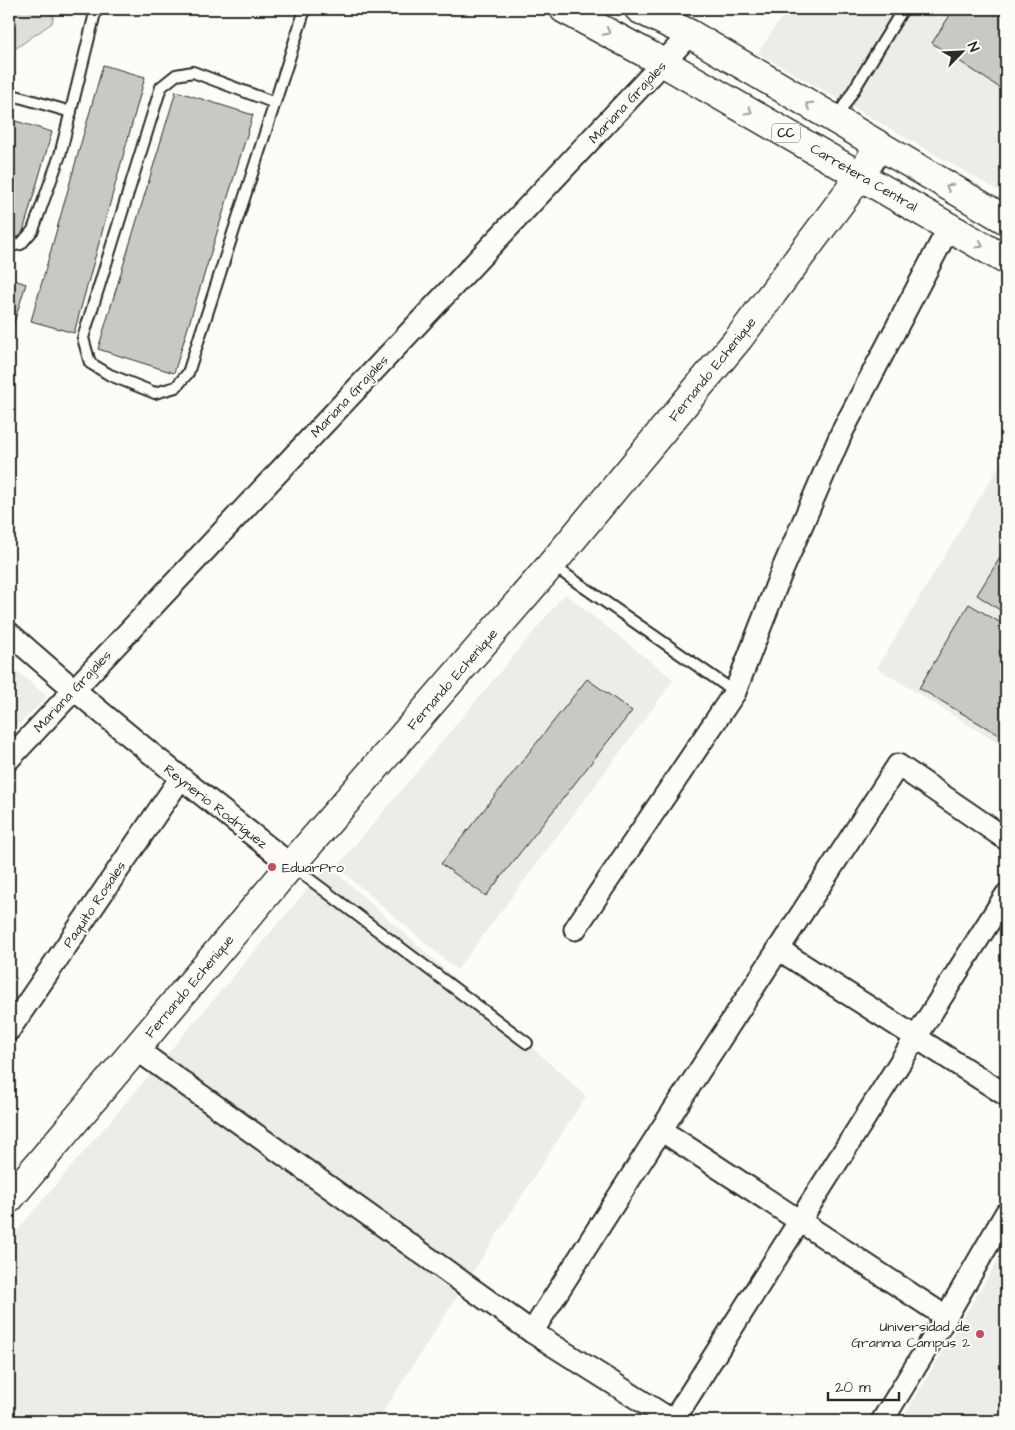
<svg xmlns="http://www.w3.org/2000/svg" width="1015" height="1430" font-family="'Architects Daughter',sans-serif">
<style>
.built{fill:#edece8}
.green{fill:#dfdeda;stroke:#858482}
.building{fill:#c9c8c4;stroke:#2b2b2b}
.lines{fill:none;stroke-linecap:round;stroke-linejoin:round}
.lane-casing{stroke:#2b2b2b;stroke-width:14}
.street-casing{stroke:#2b2b2b;stroke-width:25}
.secondary-casing{stroke:#2b2b2b;stroke-width:31}
.highway-casing{stroke:#2b2b2b;stroke-width:31}
.lane{stroke:#fdfcf7;stroke-width:10}
.street{stroke:#fdfcf7;stroke-width:21}
.secondary{stroke:#fdfcf7;stroke-width:28}
.highway{stroke:#fdfcf7;stroke-width:28}
.oneway{stroke:#9e9e9b}
.poi-dot{fill:#d1495b;stroke:#fdfcf7;stroke-width:2}
.labels{text-anchor:middle;stroke-width:4;stroke-linejoin:round;paint-order:stroke}
.shield{fill:#fdfcf7;stroke:#6a6a68;stroke-width:1}
.shield-label{font-size:12px;font-weight:bold;fill:#2b2b2b}
.street-label{font-size:14px;fill:#2b2b2b;stroke:#fdfcf7}
.poi-label{font-size:14px;fill:#2b2b2b;stroke:#fdfcf7;text-anchor:start}
</style>
<rect width="100%" height="100%" fill="#fdfcf7"/>
<filter id="ink" filterUnits="userSpaceOnUse"><feTurbulence type="fractalNoise" baseFrequency=".02" numOctaves="2"/><feDisplacementMap in="SourceGraphic" scale="10" xChannelSelector="R" yChannelSelector="G"/><feConvolveMatrix kernelMatrix="1 2 1 2 8 2 1 2 1" color-interpolation-filters="sRGB"/></filter>
<g filter="url(#ink)">
<g class="built">
<polygon points="787,9 1006,9 1006,195 758,53"/>
<polygon points="1006,454 1006,748 877,668"/>
<polygon points="565,594 674,680 457,970 337,867"/>
<polygon points="9,664 47,697 9,734"/>
<polygon points="328,865 586,1096 377,1421 9,1421 9,1240"/>
<polygon points="1006,1247 1006,1421 901,1421"/>
</g>
<polygon class="green" points="9,9 55,9 52,23 9,53"/>
<g class="building">
<polygon points="954,9 1006,9 1006,92 932,43"/>
<polygon points="103,65 145,77 74,333 31,321"/>
<polygon points="176,91 253,115 174,373 98,349"/>
<polygon points="9,119 52,132 21,238 9,234"/>
<polygon points="9,278 26,284 12,329 9,328"/>
<polygon points="1006,548 1006,614 977,595"/>
<polygon points="969,604 1006,626 1006,641 999,652 1006,656 1006,739 919,688"/>
<polygon points="1006,641 1006,656 999,652"/>
<polygon points="587,679 632,711 486,896 441,864"/>
</g>
<g class="lines">
<g class="lane-casing">
<g id="lane">
<polyline points="9,94 71,112"/>
<polyline points="275,103 193,72 176,75 161,87 83,338 90,363 110,375 155,393 176,387 188,373 305,9"/>
<polyline points="836,119 903,9"/>
<polyline points="9,246 21,244 33,230 60,155 96,9"/>
<polyline points="552,565 735,692"/>
<polyline points="292,866 527,1043"/>
</g>
</g>
<g class="street-casing">
<g id="street">
<path d="M9,633C100,714 195,790 291,865"/>
<polyline points="9,759 690,34"/>
<polyline points="575,929 735,692 782,571 842,432 949,227"/>
<polyline points="778,949 1006,1095"/>
<polyline points="9,1030 180,779"/>
<polyline points="136,1049 532,1332 673,1421 1006,895"/>
<polyline points="661,1130 946,1317"/>
<polyline points="532,1332 661,1130 898,765 1006,839"/>
<polyline points="882,1421 946,1317 1006,1213"/>
</g>
</g>
<g class="secondary-casing">
<polyline id="secondary" points="9,1199 291,865 551,565 739,338 861,175 879,146"/>
</g>
<g class="highway-casing">
<g id="highway">
<polyline points="564,9 664,63 1006,260"/>
<polyline points="639,9 690,34 1006,220"/>
</g>
</g>
<use href="#lane" class="lane"/>
<use href="#street" class="street"/>
<use href="#secondary" class="secondary"/>
<use href="#highway" class="highway"/>
</g>
<defs><path id="oneway-chevron" d="M-2-3.5L2.5 0L-2 3.5" fill="none" stroke-width="1.6" stroke-linecap="round" stroke-linejoin="round" transform="scale(1.25)"/></defs>
<g class="oneway">
<use href="#oneway-chevron" transform="translate(607 32) rotate(28)"/>
<use href="#oneway-chevron" transform="translate(809 105) rotate(-149)"/>
<use href="#oneway-chevron" transform="translate(749 111) rotate(30)"/>
<use href="#oneway-chevron" transform="translate(949 187) rotate(-150)"/>
<use href="#oneway-chevron" transform="translate(980 245) rotate(30)"/>
</g>
</g>
<g class="poi-dot">
<circle cx="272" cy="867" r="5"/>
<circle cx="980" cy="1334" r="5"/>
</g>
<g class="labels">
<rect class="shield" x="772" y="123.5" width="28" height="19" rx="4"/>
<g class="shield-label">
<text x="786" y="137">CC</text>
</g>
<g class="street-label">
<text transform="translate(627 102) rotate(-47)" y="5">Mariana Grajales</text>
<text transform="translate(864 177) rotate(30)" y="5">Carretera Central</text>
<text transform="translate(712 369) rotate(-51)" y="5">Fernando Echenique</text>
<text transform="translate(349 396) rotate(-47)" y="5">Mariana Grajales</text>
<text transform="translate(452 679) rotate(-49)" y="5">Fernando Echenique</text>
<text transform="translate(72 691) rotate(-47)" y="5">Mariana Grajales</text>
<text transform="translate(216 806) rotate(38)" y="5">Reynerio Rodríguez</text>
<text transform="translate(94 904) rotate(-56)" y="5">Paquito Rosales</text>
<text transform="translate(189 986) rotate(-50)" y="5">Fernando Echenique</text>
</g>
<g class="poi-label">
<text x="282" y="872">EduarPro</text>
<text x="970" y="1331" text-anchor="end">Universidad de<tspan x="970" dy="16">Granma Campus 2</tspan></text>
</g>
</g>
<rect width="1015" height="1430" fill="none" stroke="#fdfcf7" stroke-width="30"/>
<rect x="15" y="15" width="985" height="1400" fill="none" stroke="#2b2b2b" stroke-width="2" filter="url(#ink)"/>
<g transform="translate(962 52) rotate(66)" stroke="#fdfcf7" stroke-width="4" paint-order="stroke">
<path d="M0-4L9 19L0 12L-9 19Z" fill="#2b2b2b"/>
<text y="-8" font-size="14" font-weight="bold" text-anchor="middle" fill="#2b2b2b">N</text>
</g>
<path d="M828 1392v8h71v-8" fill="none" stroke="#2b2b2b" stroke-width="2.5"/>
<text x="835" y="1392" font-size="15" fill="#2b2b2b" stroke="#fdfcf7" stroke-width="4" paint-order="stroke">20 m</text>
</svg>
